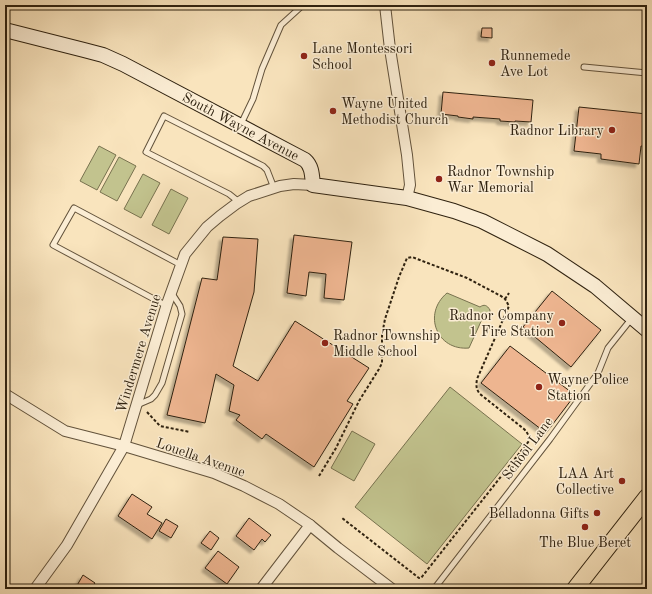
<svg xmlns="http://www.w3.org/2000/svg" width="652" height="594" font-family="'Old Standard TT',serif">
<style>
.green{fill:#c2c38e;stroke:#78724f}
.building{fill:#eeb590;stroke:#2f2210;filter:url(#shadow)}
.lines{fill:none;stroke-linecap:round;stroke-linejoin:round}
.service-casing{stroke:#62523b;stroke-width:7}
.minor-casing{stroke:#62523b;stroke-width:12}
.secondary-casing{stroke:#2f2210;stroke-width:16}
.trunk-casing{stroke:#2f2210;stroke-width:18}
.path{stroke:#2f2210;stroke-width:2;stroke-dasharray:3 2;stroke-linecap:butt}
.service{stroke:#fbedd4;stroke-width:5}
.minor{stroke:#fbedd4;stroke-width:10}
.secondary{stroke:#fbedd4;stroke-width:14}
.trunk{stroke:#f9e4bd;stroke-width:16}
.poi-dot{fill:#8f2418;stroke:#fbedd4;stroke-width:1.5}
.labels{text-anchor:middle;stroke-width:3;stroke-linejoin:round;paint-order:stroke}
.poi-label{font-size:14px;fill:#2f2210;stroke:#fbedd4;text-anchor:start}
.street-label{font-size:14px;fill:#2f2210;stroke:#fbedd4}
</style>
<defs>
<filter id="shadow"><feDropShadow dx="-3.5" dy="3.5" stdDeviation="1" flood-color="#0004"/></filter>
</defs>
<rect width="100%" height="100%" fill="#f9e4bd"/>
<filter id="stains"><feTurbulence type="fractalNoise" baseFrequency=".005" numOctaves="4"/><feColorMatrix values="0 0 0 0 .2 0 0 0 0 .09 0 0 0 0 .02 0 0 0 .5 -.17"/></filter>
<radialGradient id="worn" r=".72"><stop offset=".6" stop-color="#630" stop-opacity="0"/><stop offset="1" stop-color="#630" stop-opacity=".3"/></radialGradient>
<g class="green">
<polygon points="99,146 116,155 97,190 80,181"/>
<polygon points="119,157 136,166 117,201 100,192"/>
<polygon points="143,174 160,183 141,218 124,209"/>
<polygon points="171,189 188,198 169,234 152,225"/>
<path d="M447,293L480,307C484,304 487,305 490,310C490,314 488,316 483,317L469,348C437,351 422,314 447,293Z"/>
<polygon points="450,387 522,444 427,564 355,507"/>
<polygon points="352,431 375,444 354,481 331,468"/>
</g>
<g class="building">
<polygon points="482,28 492,28 492,38 481,37"/>
<polygon points="443,92 533,100 531,122 515,121 515,122 500,121 500,119 473,117 473,119 458,117 458,116 441,114"/>
<polygon points="579,107 647,114 647,146 641,146 639,164 601,159 601,154 574,151"/>
<polygon points="294,235 352,242 344,300 324,298 326,274 309,272 306,296 287,293"/>
<polygon points="223,237 258,239 254,292 233,366 258,381 295,321 369,368 347,401 353,404 314,467 266,434 262,439 236,420 240,415 229,411 234,385 216,374 205,423 167,415 202,278 217,280"/>
<polygon points="552,291 601,330 571,367 523,327"/>
<polygon points="510,346 575,395 546,433 481,383"/>
<polygon points="132,494 152,507 147,514 162,523 152,539 118,516"/>
<polygon points="249,518 271,535 265,542 262,539 254,550 236,536"/>
<polygon points="166,519 178,526 171,538 159,531"/>
<polygon points="210,531 219,538 211,550 201,543"/>
<polygon points="218,551 239,567 227,584 205,568"/>
<polygon points="83,575 95,583 91,589 75,589"/>
</g>
<g class="lines">
<g class="service-casing">
<g id="service">
<polyline points="584,67 647,73"/>
<polyline points="241,124 253,99 262,69 281,25 303,5"/>
<polyline points="239,202 229,194 146,152 164,116 263,166 267,170 274,188"/>
<polyline points="167,306 53,245 74,208 181,265"/>
<polyline points="137,405 151,399 155,395 162,383 182,314 180,306 171,292"/>
<polyline points="640,509 647,514"/>
<polyline points="434,589 550,439 598,373 608,348 632,318"/>
</g>
</g>
<g class="minor-casing">
<g id="minor">
<polyline points="385,5 390,49 407,155 410,185 407,198"/>
<polyline points="5,394 65,431 124,446 214,473 244,486 279,504 310,525 338,548 392,589"/>
<polyline points="35,589 67,545 124,446 167,304 185,254 207,227 220,216 236,204 249,196 280,186 294,184 313,185"/>
<polyline points="261,589 310,525"/>
</g>
</g>
<g class="secondary-casing">
<path id="secondary" d="M5,30L84,50L103,55L123,64L305,160C312,166 312,175 313,185L407,198L454,211L482,221L547,254L595,286L647,330"/>
</g>
<g class="trunk-casing">
<polyline id="trunk" points="575,589 647,497"/>
</g>
<g class="path">
<polyline points="505,299 509,293"/>
<polyline points="147,412 160,426 190,432"/>
<path d="M319,476L336,448L359,401L379,369L382,363V335L385,319L399,277L407,258L412,257L467,278L501,296L505,299L509,306L477,379C476,386 476,389 480,394L524,429C528,433 529,436 529,441L421,578H419L342,518"/>
</g>
<use href="#service" class="service"/>
<use href="#minor" class="minor"/>
<use href="#secondary" class="secondary"/>
<use href="#trunk" class="trunk"/>
</g>
<g class="poi-dot">
<circle cx="304" cy="56" r="4"/>
<circle cx="492" cy="63" r="4"/>
<circle cx="333" cy="111" r="4"/>
<circle cx="612" cy="130" r="4"/>
<circle cx="439" cy="179" r="4"/>
<circle cx="562" cy="323" r="4"/>
<circle cx="325" cy="343" r="4"/>
<circle cx="539" cy="387" r="4"/>
<circle cx="622" cy="481" r="4"/>
<circle cx="597" cy="513" r="4"/>
<circle cx="585" cy="527" r="4"/>
</g>
<g class="labels">
<g class="poi-label">
<text x="312" y="53">Lane Montessori<tspan x="312" dy="16">School</tspan></text>
<text x="500" y="60">Runnemede<tspan x="500" dy="16">Ave Lot</tspan></text>
<text x="341" y="108">Wayne United<tspan x="341" dy="16">Methodist Church</tspan></text>
<text x="604" y="135" text-anchor="end">Radnor Library</text>
<text x="447" y="176">Radnor Township<tspan x="447" dy="16">War Memorial</tspan></text>
<text x="554" y="320" text-anchor="end">Radnor Company<tspan x="554" dy="16">1 Fire Station</tspan></text>
<text x="333" y="340">Radnor Township<tspan x="333" dy="16">Middle School</tspan></text>
<text x="547" y="384">Wayne Police<tspan x="547" dy="16">Station</tspan></text>
<text x="614" y="478" text-anchor="end">LAA Art<tspan x="614" dy="16">Collective</tspan></text>
<text x="589" y="518" text-anchor="end">Belladonna Gifts</text>
<text x="585" y="547" text-anchor="middle">The Blue Beret</text>
</g>
<g class="street-label">
<text transform="translate(241 126) rotate(28)" y="5">South Wayne Avenue</text>
<text transform="translate(138 353) rotate(-73)" y="5">Windermere Avenue</text>
<text transform="translate(527 448) rotate(-53)" y="5">School Lane</text>
<text transform="translate(201 457) rotate(19)" y="5">Louella Avenue</text>
</g>
</g>
<rect width="652" height="594" fill="none" stroke="#f9e4bd" stroke-width="20"/>
<rect x="6" y="6" width="640" height="582" fill="none" stroke="#2f2210" stroke-width="2"/>
<rect x="10" y="10" width="632" height="574" fill="none" stroke="#2f2210"/>
<rect width="100%" height="100%" filter="url(#stains)"/>
<rect width="100%" height="100%" fill="url(#worn)"/>
</svg>
